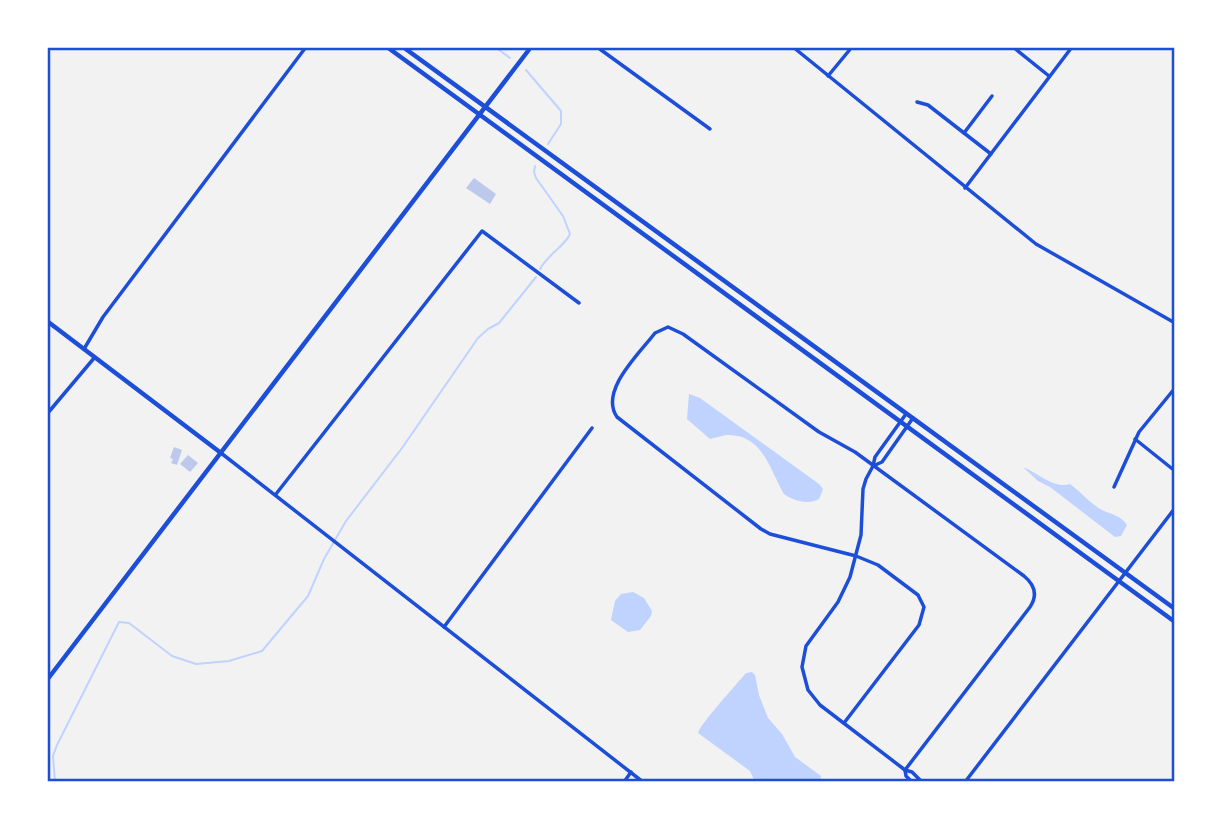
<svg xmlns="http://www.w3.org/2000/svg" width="1222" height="829" font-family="'IBM Plex Sans',sans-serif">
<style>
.water{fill:#bfd3fe}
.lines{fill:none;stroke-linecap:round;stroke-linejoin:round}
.stream{stroke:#bfd3fe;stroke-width:2}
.building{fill:#bdc9ec}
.minor{stroke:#1d4ed8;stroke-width:3.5}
.tertiary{stroke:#1d4ed8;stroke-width:4.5}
.secondary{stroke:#1d4ed8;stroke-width:4.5}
.neatline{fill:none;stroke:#1d4ed8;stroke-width:2.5}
</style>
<rect width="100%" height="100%" fill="#f2f2f2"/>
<g class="water">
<path d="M689,394L700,398L819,484L823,489L819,499C808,505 794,501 784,494C770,471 763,433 726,435C721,436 715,438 710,439L687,419Z"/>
<path d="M1023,467C1038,473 1054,489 1070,484C1081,492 1092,505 1102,510C1112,515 1121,515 1127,525L1121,536L1115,537L1050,487L1038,481Z"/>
<polygon points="633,592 644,598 652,611 651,616 640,630 628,632 611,620 615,601 621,594"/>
<path d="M752,672L755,675L759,695L768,718L782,734L795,757L821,776L820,782H755L750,771L698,733C700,724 737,684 746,673Z"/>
</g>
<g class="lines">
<g class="stream">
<polyline points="495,47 510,58"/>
<polyline points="526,70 561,111 561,124 548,144"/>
<path d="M535,166L534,172L536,178L563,216L570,234C565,246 549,253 540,269"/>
<polyline points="55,782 53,756 57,745 119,622 129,623 172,656 196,664 229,661 262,651 308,596 324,559 346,521 402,448 478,338 488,329 499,323 536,277"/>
</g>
</g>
<g class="building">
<polygon points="474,178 496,194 490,204 466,188"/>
<polygon points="174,447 182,450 177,465 171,463 173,459 170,458"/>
<polygon points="188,455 198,463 190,472 180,464"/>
</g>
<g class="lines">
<g class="minor">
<polyline points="597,47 710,129"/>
<polyline points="793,47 1036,244 1175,323"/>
<polyline points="1013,47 1049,76"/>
<polyline points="828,76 852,47"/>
<polyline points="917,102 928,105 991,154"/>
<polyline points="964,133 992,96"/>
<polyline points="965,188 1072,47"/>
<polyline points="84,349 103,317 306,47"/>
<polyline points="47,414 95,357"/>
<polyline points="906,414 875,457 873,466 866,479 863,489 861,535 850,577 838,602 806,646 802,667 808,690 820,705 905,770 912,772 922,782"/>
<polyline points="1135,439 1175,471"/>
<polyline points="221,453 643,782"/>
<polyline points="873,466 882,462 913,418"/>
<polyline points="1114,487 1139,432 1175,388"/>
<polyline points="276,494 482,231 579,303"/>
<polyline points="444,627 592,428"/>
<path d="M844,723L919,625L924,607L918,595L878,565L856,556L770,534L761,529L617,417C599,391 639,354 655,333L668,327L683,334L819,432L855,452L1024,576C1035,585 1038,595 1030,607L905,770"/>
<polyline points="905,770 906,776 912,782"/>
<polyline points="624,782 631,772"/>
<polyline points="965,782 1175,508"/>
</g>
<polyline class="tertiary" points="47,321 221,453"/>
<g class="secondary">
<polyline points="387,47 1175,622"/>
<polyline points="403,47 1175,609"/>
<polyline points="47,680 531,47"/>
</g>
</g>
<rect width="1222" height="829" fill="none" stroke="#ffffff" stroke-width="98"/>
<rect x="49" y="49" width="1124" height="731" class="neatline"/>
</svg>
